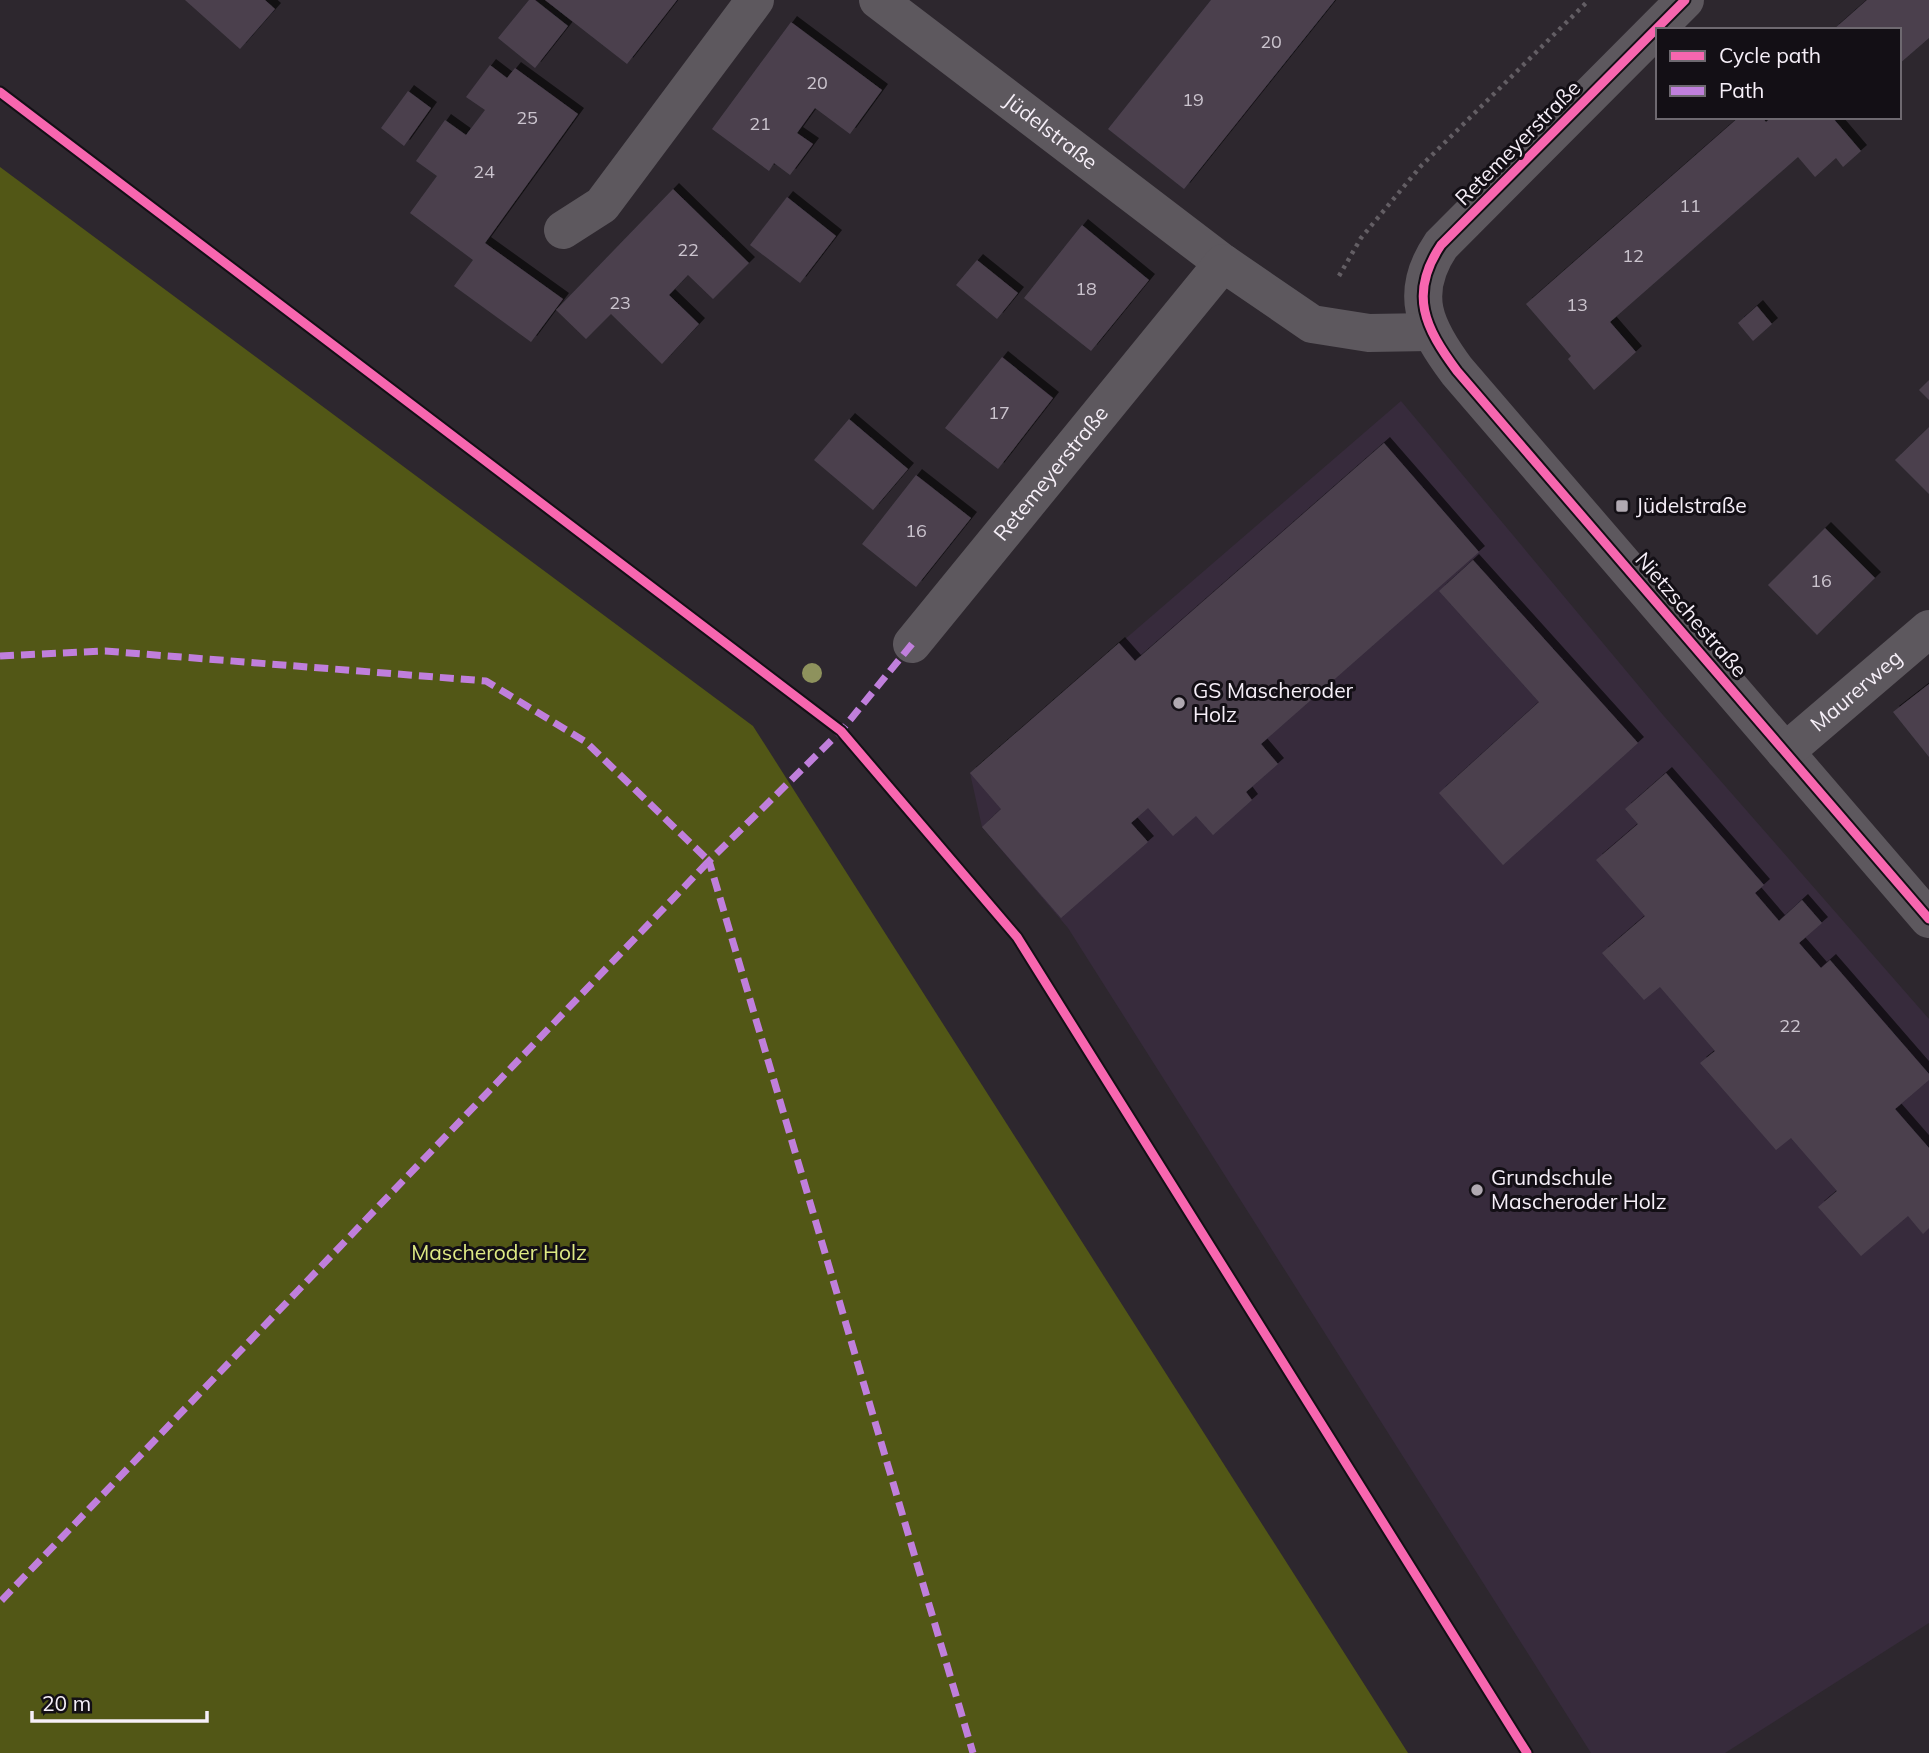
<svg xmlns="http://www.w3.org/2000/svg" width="1929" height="1753" font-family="Mulish,sans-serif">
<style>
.built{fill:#372b3c}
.forest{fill:#525716}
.building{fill:#4b414e;filter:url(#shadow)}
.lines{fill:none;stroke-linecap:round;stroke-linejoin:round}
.path{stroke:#635e64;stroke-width:4.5;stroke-dasharray:3.5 5;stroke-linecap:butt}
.minor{stroke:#5d585e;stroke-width:38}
.quiet{stroke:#c07fdc;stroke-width:7;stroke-dasharray:14 7;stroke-linecap:butt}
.cycleway-casing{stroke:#130f15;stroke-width:13}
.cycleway{stroke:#f766af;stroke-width:9}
.tree{fill:#8e925d}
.poi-dot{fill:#b0a9b1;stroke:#130f15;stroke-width:2.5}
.labels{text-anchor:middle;stroke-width:6;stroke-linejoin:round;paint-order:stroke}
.number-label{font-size:18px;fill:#cbc4ce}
.street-label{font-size:21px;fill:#f6eff8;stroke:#130f15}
.poi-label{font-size:21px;fill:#f6eff8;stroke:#130f15;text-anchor:start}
.park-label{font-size:21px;fill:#dee984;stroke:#130f15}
</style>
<defs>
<filter id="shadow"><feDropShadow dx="6" dy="-6" stdDeviation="0" flood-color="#0009"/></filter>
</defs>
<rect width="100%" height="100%" fill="#2d272e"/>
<polygon class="built" points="1401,401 1663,715 1929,1019 1929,1623 1725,1753 1591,1753 1068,928 982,827 970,773"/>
<polygon class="forest" points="0,167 753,726 1408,1753 0,1753"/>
<g class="building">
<polygon points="185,0 265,0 275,9 240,49"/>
<polygon points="529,0 535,0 568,26 535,68 498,38"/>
<polygon points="545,0 677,0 627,64"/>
<polygon points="1211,0 1335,0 1184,189 1108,129"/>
<polygon points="1867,0 1929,0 1929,38 1899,64 1899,30 1833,30"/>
<polygon points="791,22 882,90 850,134 815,108 797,133 813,144 790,175 774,163 769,171 712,129"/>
<polygon points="490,65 507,78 515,68 578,114 485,243 563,299 531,342 454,286 473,260 410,213 437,176 416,161 445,120 466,135 485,110 466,97"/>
<polygon points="408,91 431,108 404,146 381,128"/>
<polygon points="1739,117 1762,117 1766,122 1772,117 1832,117 1861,151 1843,167 1836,158 1815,177 1798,157 1610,322 1636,352 1594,390 1568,359 1571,356 1526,304"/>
<polygon points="673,189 749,263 713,299 688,275 669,295 699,324 662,364 611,314 586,339 556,310"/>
<polygon points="787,197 836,236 800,283 750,245"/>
<polygon points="1082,225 1149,280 1091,351 1024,298"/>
<polygon points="977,260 1018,293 997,319 956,285"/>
<polygon points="1757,306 1772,324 1753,341 1738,323"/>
<polygon points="1002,357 1053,398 998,469 945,428"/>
<polygon points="1929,380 1929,400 1919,390"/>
<polygon points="849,419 908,469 873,510 814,460"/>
<polygon points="1929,427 1929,494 1895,460"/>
<polygon points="1384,443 1479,552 1261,744 1278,764 1246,792 1252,800 1213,835 1196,816 1173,836 1148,808 1131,823 1148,842 1061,918 982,827 1001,809 970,773 1119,643 1135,661"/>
<polygon points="916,475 971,518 916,587 862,544"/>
<polygon points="1825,528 1875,578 1817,635 1768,585"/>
<polygon points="1473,560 1638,743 1503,865 1439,793 1539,702 1439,591"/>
<polygon points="1929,684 1929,757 1893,712"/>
<polygon points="1666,773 1764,885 1755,893 1779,921 1802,900 1822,923 1799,943 1821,968 1830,960 1929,1074 1929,1080 1895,1109 1929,1148 1929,1228 1923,1234 1908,1216 1861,1256 1818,1207 1837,1191 1791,1138 1776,1150 1700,1063 1715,1051 1660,987 1644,1000 1602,953 1645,916 1596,860 1638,824 1625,809"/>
</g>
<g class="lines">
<polyline class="path" points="1339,276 1361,238 1421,166 1589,0"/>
<g class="minor">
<path id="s1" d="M878,0L1223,263"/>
<path d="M1685,0L1441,245C1408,294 1425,328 1457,371L1929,919"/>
<polyline points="563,230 602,205 755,0"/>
<path id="s2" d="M912,644L1223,263L1312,324L1369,333L1430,332"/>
<path id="s3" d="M1785,752L1929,629"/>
</g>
<g class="quiet">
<polyline points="912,644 841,731 709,861 973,1753"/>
<polyline points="0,656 105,651 486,681 586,742 709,861 0,1602"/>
</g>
<g class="cycleway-casing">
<g id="cycleway">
<path d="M1685,0L1441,245C1408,294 1425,328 1457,371L1929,919"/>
<polyline points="0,92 841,731 1017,937 1527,1753"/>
</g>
</g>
<use href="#cycleway" class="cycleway"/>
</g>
<circle class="tree" cx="812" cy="673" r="10"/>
<g class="poi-dot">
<rect x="1615" y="499" width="14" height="14" rx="3.5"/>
<circle cx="1179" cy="703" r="7"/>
<circle cx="1477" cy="1190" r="7"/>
</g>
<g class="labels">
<g class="number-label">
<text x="1271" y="48">20</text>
<text x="817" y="89">20</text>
<text x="1193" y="106">19</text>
<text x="527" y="124">25</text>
<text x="760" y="130">21</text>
<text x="484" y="178">24</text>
<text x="1690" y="212">11</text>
<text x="688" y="256">22</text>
<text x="1633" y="262">12</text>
<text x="1086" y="295">18</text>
<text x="620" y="309">23</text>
<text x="1577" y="311">13</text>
<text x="999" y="419">17</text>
<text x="916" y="537">16</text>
<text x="1821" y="587">16</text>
<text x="1790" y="1032">22</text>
</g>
<g class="street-label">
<text dy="7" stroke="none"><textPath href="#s1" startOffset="217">Jüdelstraße</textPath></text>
<text transform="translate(1518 143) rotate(-45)" y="7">Retemeyerstraße</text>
<text dy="7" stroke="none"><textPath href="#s2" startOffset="220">Retemeyerstraße</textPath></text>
<text transform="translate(1691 615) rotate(49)" y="7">Nietzschestraße</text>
<text dy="7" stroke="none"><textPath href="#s3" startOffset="94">Maurerweg</textPath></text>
</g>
<g class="poi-label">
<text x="1636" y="513">Jüdelstraße</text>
<text x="1193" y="698">GS Mascheroder<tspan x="1193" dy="24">Holz</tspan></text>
<text x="1491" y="1185">Grundschule<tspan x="1491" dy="24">Mascheroder Holz</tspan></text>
</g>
<g class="park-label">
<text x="499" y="1260">Mascheroder Holz</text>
</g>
</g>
<rect x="1656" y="28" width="245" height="91" fill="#130f15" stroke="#6e6970" stroke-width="2"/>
<rect x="1670" y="51" width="35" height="10" fill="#f766af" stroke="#6e6970" stroke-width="2"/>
<text x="1719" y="63" font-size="21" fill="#f6eff8">Cycle path</text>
<rect x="1670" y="86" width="35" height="10" fill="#c07fdc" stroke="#6e6970" stroke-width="2"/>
<text x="1719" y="98" font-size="21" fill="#f6eff8">Path</text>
<path d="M32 1711v10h175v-10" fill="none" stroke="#f6eff8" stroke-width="3.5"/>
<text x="42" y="1711" font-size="21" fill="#f6eff8" stroke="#130f15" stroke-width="5" paint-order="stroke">20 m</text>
</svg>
